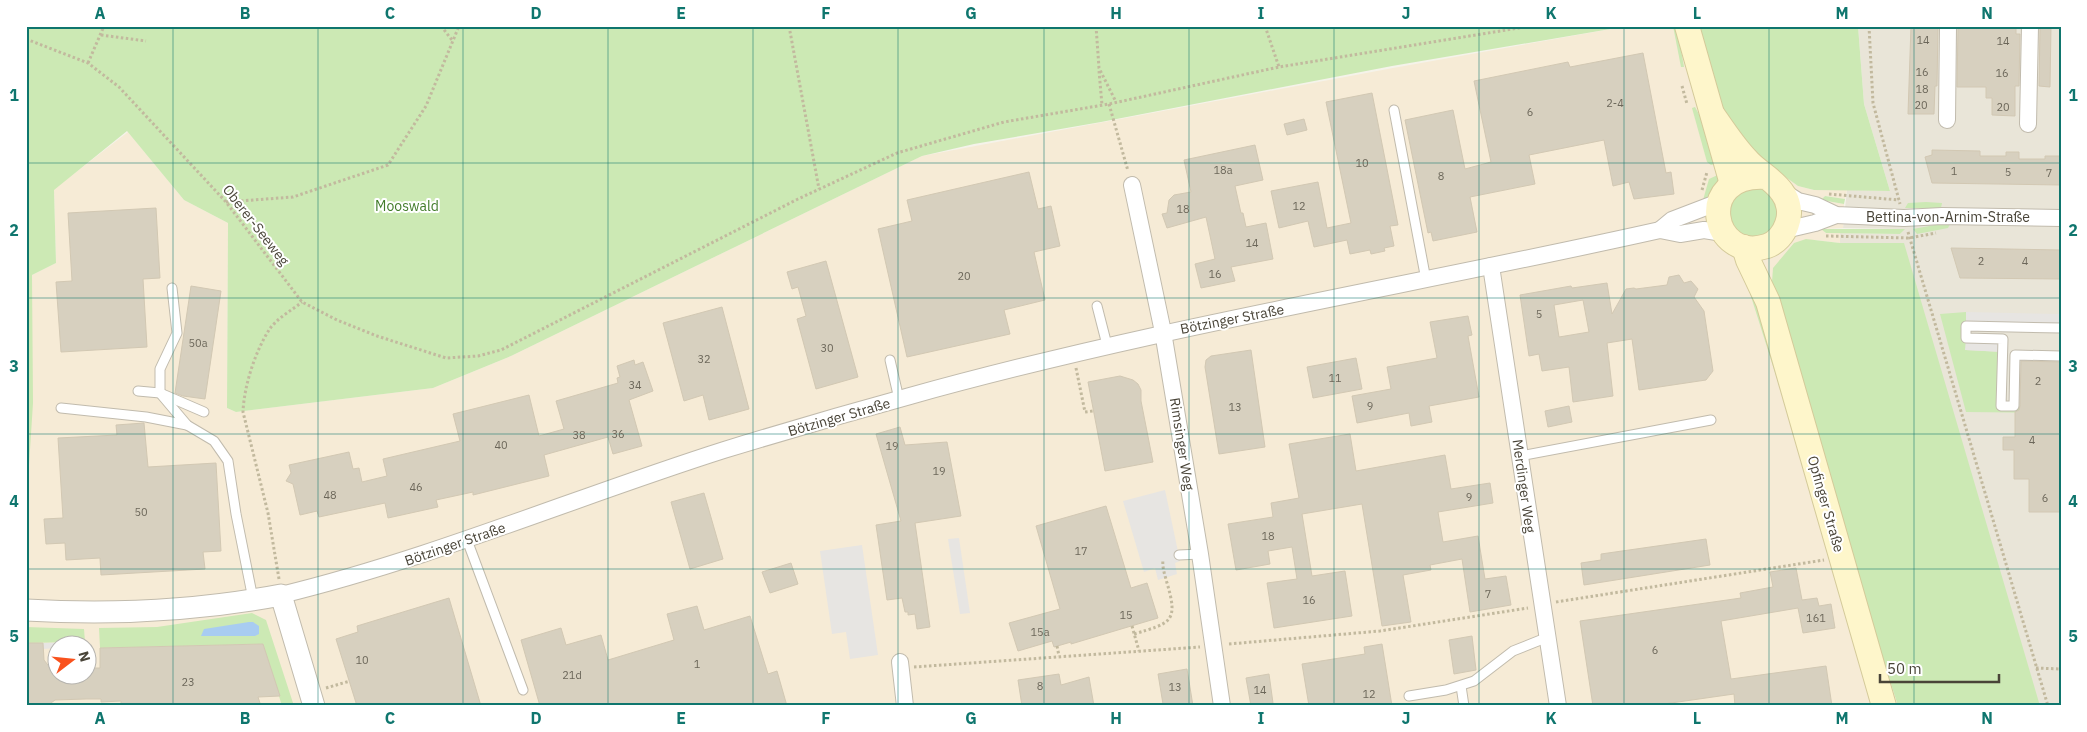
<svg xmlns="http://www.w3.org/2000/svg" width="2087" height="732" font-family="'IBM Plex Sans',sans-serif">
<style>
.residential{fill:#e9e5d8}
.commercial{fill:#f6ebd6;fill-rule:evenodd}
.green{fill:#cce9b4}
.parking{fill:#e7e5e2}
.water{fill:#a8ccf1}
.building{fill:#d7d0bf;stroke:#d2c8b3;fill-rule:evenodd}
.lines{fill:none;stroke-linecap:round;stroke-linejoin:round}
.service-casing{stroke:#c1bbad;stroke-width:11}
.minor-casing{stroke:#c1bbad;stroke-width:18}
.tertiary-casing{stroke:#c1bbad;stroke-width:23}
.secondary-casing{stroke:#d4ca9a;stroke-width:26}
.path{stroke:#c2b99e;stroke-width:3;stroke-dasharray:2.5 2.5;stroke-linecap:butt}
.service{stroke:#fff;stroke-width:9}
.minor{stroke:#fff;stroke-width:16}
.tertiary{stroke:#fff;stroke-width:21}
.secondary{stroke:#fef6cb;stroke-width:24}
.grid{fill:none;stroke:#0f766e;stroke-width:1;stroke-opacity:0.55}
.labels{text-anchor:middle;stroke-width:4;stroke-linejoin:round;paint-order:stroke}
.number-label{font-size:11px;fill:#6c675a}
.park-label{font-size:14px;fill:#427c2a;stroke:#fff}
.street-label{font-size:14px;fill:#494438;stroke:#fff}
.neatline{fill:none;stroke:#0f766e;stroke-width:2}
.grid-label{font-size:16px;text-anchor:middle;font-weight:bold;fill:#0f766e}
</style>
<rect width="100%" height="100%" fill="#f5f3ea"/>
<polygon class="residential" points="1858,26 2061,26 2061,706 2040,706 1840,243 1840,233 1900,234 1904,229 1843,228 1847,190 1890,191 1864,104"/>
<path class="commercial" d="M1628,26H1695L1773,166L1798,186L1814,190H1847L1845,199L1825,196L1821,200L1844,204L1843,228L1822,229L1826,233H1840V243L1815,240L1854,566L1898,706H26V447L32,275L56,263L54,189L128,132L184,200L228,223L227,408L236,412L433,388L511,356L922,156L1393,68ZM58,644H88V674H58Z"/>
<g class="green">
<polygon points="26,26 1628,26 1392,66 1101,122 974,144 922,156 511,356 433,388 236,412 227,408 228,223 184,200 127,131 54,190 56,263 32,275 33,403 26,512"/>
<polygon points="1673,26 1677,26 1684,67 1681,67"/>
<polygon points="1695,26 1858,26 1864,104 1890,191 1814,190 1798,186 1750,151 1730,129"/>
<polygon points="1695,107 1707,129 1720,163 1711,165 1707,162 1692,108"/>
<polygon points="1722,173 1714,192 1703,200 1709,179"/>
<path d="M1764,188C1794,207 1769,251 1740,233C1736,230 1732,226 1730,221C1729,217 1729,211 1729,206L1742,189Z"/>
<polygon points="1825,196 1845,199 1844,204 1821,200"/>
<polygon points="1926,202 1942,203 1941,208 1905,208 1908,203"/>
<polygon points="1951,222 1948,228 1917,234 1913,229"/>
<polygon points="1821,229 1905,229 1900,234 1826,233"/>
<polygon points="1806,239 1840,243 1904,243 2040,706 1898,706 1854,566 1772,282 1773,268 1794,243"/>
<polygon points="1743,271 1749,277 1795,436"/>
<polygon points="1966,312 1966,350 2003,352 2002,406 2061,407 2061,413 1966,412 1940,314"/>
<polygon points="252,613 266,620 294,706 282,706 263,644 100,648 99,628 157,627"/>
<polygon points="26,627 84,629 85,642 26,643"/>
</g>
<g class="parking">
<polygon points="1966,312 2061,314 2061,328 1966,326"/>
<polygon points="1966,338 2003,339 2003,352 1965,350"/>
<polygon points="1165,490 1180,561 1175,563 1177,574 1158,580 1155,568 1144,572 1123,501"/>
<polygon points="959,538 970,613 960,614 948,539"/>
<polygon points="862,545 878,655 850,659 846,632 832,634 820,551"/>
<polygon points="85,642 85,644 58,644 57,648 43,649 43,643"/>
</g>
<polygon class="water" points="249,622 253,622 259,626 259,634 255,636 201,636 204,629"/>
<g class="building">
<polygon points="1911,26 1938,26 1937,86 1935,86 1934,114 1908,114"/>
<polygon points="1958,26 2016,26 2016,34 2020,34 2019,86 2015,86 2015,116 1992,115 1992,98 1986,98 1986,87 1957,87"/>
<polygon points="2040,26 2051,26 2050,87 2039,86"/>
<polygon points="1643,53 1666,173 1671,172 1674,194 1634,199 1629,182 1613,186 1604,140 1529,155 1535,184 1470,197 1477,232 1433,241 1431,232 1428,233 1405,120 1453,110 1465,169 1491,162 1474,81 1568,62 1570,67"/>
<polygon points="1372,93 1398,225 1390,226 1394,246 1384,248 1385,251 1371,254 1370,250 1350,254 1347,240 1314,247 1308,221 1279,228 1271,191 1318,182 1327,228 1351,223 1326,102"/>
<polygon points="1304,119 1307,130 1287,135 1284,124"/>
<polygon points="1255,145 1263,180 1235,186 1241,213 1243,213 1246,227 1266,223 1273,259 1231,267 1235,281 1201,288 1195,264 1215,259 1206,217 1167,228 1162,214 1167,213 1169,200 1174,195 1191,192 1184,160"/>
<polygon points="1932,150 1980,151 1980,156 2006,156 2006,152 2019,152 2019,159 2045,159 2045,156 2061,156 2061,185 1932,183 1925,157 1932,155"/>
<polygon points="1029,172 1038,209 1051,206 1060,246 1034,252 1045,300 1004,310 1010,334 907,357 878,229 912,221 907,200"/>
<polygon points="156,208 160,278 143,279 147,347 61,352 56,282 72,281 68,213"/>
<polygon points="1951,248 2061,250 2061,279 1960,278"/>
<polygon points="826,261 858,377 816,389 797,319 806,316 798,287 792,289 787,272"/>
<path d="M1679,275L1684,283L1691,281L1698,289L1694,297L1704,311L1713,371L1706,380L1639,390L1632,339L1607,343L1613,396L1573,402L1569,367L1542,371L1539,354L1529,356L1520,295L1571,286L1572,288L1607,283L1612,314L1626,289L1634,288L1636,289L1667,285L1669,277ZM1583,300L1589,332L1559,337L1554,305Z"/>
<polygon points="191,286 221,291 205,399 183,396 175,393"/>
<polygon points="722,307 749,409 709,420 703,395 684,401 663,323"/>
<polygon points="1468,316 1472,335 1468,336 1479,397 1429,406 1432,422 1411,426 1409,413 1357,423 1352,396 1391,389 1387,367 1437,358 1430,322"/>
<polygon points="1251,350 1265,447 1219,454 1205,367 1206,360 1211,356"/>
<polygon points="1356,358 1362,389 1313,398 1307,367"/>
<polygon points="634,360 635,365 643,362 653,391 629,400 642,446 613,454 608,437 544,455 549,476 473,495 473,492 436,500 438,507 388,518 385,503 319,517 317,511 300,515 293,484 286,481 291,473 289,465 349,452 353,469 359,468 362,482 387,476 383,459 460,441 453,414 529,395 539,436 564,429 556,401 618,383 617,378 620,377 617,366"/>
<polygon points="2021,361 2061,362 2060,512 2029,512 2029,479 2014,479 2014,450 2003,450 2003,437 2015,437 2015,412 2019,410 2020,406"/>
<polygon points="1120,376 1133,380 1138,384 1141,390 1141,401 1153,462 1105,471 1088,382"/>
<polygon points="1569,406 1572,422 1548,427 1545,411"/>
<polygon points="144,423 148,467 216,463 221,551 203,552 205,569 101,575 100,558 66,560 65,543 46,544 44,519 63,518 58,438 117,435 116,425"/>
<polygon points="900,427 905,445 947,442 961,516 915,523 930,627 917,629 915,614 908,615 908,612 905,612 902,598 887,600 876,525 901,521 876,434"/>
<polygon points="1350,434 1356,471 1445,455 1451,489 1490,483 1493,503 1438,512 1443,542 1478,536 1485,579 1506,576 1511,605 1470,612 1462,559 1430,565 1431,570 1403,575 1411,622 1382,626 1362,504 1302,514 1312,576 1345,571 1352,616 1274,628 1267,583 1297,579 1292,547 1268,551 1270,564 1236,570 1228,524 1273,517 1271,503 1299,498 1289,444"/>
<polygon points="704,493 723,559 690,569 671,502"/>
<polygon points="1106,506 1131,588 1147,583 1158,618 1071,644 1071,642 1054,647 1052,641 1018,651 1009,623 1060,609 1036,526"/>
<polygon points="1706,539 1710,565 1584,585 1581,563 1601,560 1601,554"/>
<polygon points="791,563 798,584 770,593 762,572"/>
<polygon points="1796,568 1802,600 1817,598 1819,606 1831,604 1835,628 1803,633 1798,608 1721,621 1731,679 1826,666 1832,706 1735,706 1734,694 1650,706 1593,706 1580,621 1741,598 1740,593 1773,587 1770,572"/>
<polygon points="449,598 481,706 357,706 336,639 358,632 357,626"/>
<polygon points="697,606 704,630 750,616 768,674 777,671 787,706 540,706 521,640 561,628 566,645 601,635 608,660 674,640 667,614"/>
<polygon points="1472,636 1476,670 1454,674 1449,640"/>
<polygon points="26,643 43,643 44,660 51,669 58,669 58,674 88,674 88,668 100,668 100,648 263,644 280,696 258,697 261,706 121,706 121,701 101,702 101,699 86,699 55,700 47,706 26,706"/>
<polygon points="1382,644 1392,706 1309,706 1302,664 1365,654 1364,647"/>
<polygon points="1187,669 1193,706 1163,704 1158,674"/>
<polygon points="1059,674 1061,685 1089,677 1094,706 1022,706 1018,680"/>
<polygon points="1269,674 1273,703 1251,706 1246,678"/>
</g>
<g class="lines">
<g class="service-casing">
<g id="service">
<polyline points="1394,110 1426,280"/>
<polyline points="172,288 177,333 160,369 160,393 187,425 214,441 228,461 236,514 253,599"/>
<polyline points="1097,306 1107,345"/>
<polyline points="2061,328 1966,326 1966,338 2003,339 2001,406 2014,406 2015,355 2061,356"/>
<polyline points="890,360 899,399"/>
<polyline points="138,391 160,393 204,412"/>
<polyline points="61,408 146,417 187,425"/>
<polyline points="1520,456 1711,420"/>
<polyline points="467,540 523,690"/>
<polyline points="1179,555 1200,554"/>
<polyline points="1461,686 1464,706"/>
<polyline points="1409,696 1446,690 1474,681 1513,651 1548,637"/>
</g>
</g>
<g class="minor-casing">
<g id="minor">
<polyline points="1947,120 1948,26"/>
<polyline points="2028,124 2030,26"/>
<polyline points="1132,185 1163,332 1200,554 1222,706"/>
<polyline points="1782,191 1798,201 1815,205 1836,215 1904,218 1942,216 2061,218"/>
<polyline points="1660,230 1672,220 1719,202"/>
<polyline points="1785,230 1815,223 1836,215"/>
<polyline points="1491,266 1558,706"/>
<path d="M281,595C433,558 576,497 724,450C786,431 848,413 910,396C1157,327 1410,286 1660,230L1680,234L1704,230L1723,233"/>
<polyline points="900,662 905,706"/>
</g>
</g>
<g class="tertiary-casing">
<path id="tertiary" d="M26,610C112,615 197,611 281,595L314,706"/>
</g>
<g class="secondary-casing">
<g id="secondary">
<polyline points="1687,26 1732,184"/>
<path d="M1713,115C1724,131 1735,148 1748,161C1758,172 1774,180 1782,192C1789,201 1791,214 1787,224C1784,234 1776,243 1767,246C1711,264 1694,173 1765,177"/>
<polyline points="1744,247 1748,260 1768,302 1884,706"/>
</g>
</g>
<g class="path">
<polyline points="441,26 452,40"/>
<polyline points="789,26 819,189"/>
<polyline points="1096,26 1099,68 1116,102"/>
<polyline points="1265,26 1279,67"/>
<polyline points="1869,26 1873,103 1900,204"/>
<polyline points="101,35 146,41"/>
<polyline points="26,39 88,63 119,87 226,202 302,302 337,320 377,336 446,358 478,356 501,350 798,199 897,153 1004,122 1109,104 1279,67 1531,26"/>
<polyline points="88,63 104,26"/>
<polyline points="1099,71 1102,105"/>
<polyline points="1682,86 1687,104"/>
<polyline points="1109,104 1128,171"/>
<polyline points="1702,190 1707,172"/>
<polyline points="1829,194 1899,200"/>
<polyline points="226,202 293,197 388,165 426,106 459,26"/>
<polyline points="1908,232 2048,706"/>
<polyline points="1826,236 1909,238 1936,233"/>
<polyline points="1076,368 1085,412 1093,411"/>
<path d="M279,579L268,513L243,412C244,386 255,352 269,330C276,319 292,310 302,302"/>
<polyline points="1556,602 1824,560"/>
<polyline points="1132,626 1139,651"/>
<path d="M1134,634C1170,623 1179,623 1167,583C1165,575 1162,568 1163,559"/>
<polyline points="1229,644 1380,631 1528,608"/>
<polyline points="1057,646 1059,656"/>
<polyline points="914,667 1200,647"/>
<polyline points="2036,668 2061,669"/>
<polyline points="326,688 350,681"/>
</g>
<use href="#service" class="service"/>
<use href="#minor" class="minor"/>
<use href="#tertiary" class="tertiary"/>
<use href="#secondary" class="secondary"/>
</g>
<path class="grid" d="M173,26V706M318,26V706M463,26V706M608,26V706M753,26V706M898,26V706M1044,26V706M1189,26V706M1334,26V706M1479,26V706M1624,26V706M1769,26V706M1914,26V706M26,163H2061M26,298H2061M26,434H2061M26,569H2061"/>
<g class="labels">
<g class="number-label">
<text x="1923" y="44">14</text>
<text x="2003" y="45">14</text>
<text x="1922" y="76">16</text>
<text x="2002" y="77">16</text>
<text x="1922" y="93">18</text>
<text x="1615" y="107">2-4</text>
<text x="1921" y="109">20</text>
<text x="2003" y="111">20</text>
<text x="1530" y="116">6</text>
<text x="1362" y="167">10</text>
<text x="1223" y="174">18a</text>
<text x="1954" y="175">1</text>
<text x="2008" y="176">5</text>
<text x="2049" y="177">7</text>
<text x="1441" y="180">8</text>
<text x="1299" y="210">12</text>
<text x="1183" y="213">18</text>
<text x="1252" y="247">14</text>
<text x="1981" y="265">2</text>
<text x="2025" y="265">4</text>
<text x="1215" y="278">16</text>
<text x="964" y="280">20</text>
<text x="1539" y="318">5</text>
<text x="198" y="347">50a</text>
<text x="827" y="352">30</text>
<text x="704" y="363">32</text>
<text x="1335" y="382">11</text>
<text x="2038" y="385">2</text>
<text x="635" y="389">34</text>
<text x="1370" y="410">9</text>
<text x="1235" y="411">13</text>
<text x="618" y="438">36</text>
<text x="579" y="439">38</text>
<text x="2032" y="444">4</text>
<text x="501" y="449">40</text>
<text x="892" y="450">19</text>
<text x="939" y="475">19</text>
<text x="416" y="491">46</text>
<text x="330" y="499">48</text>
<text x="1469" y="501">9</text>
<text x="2045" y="502">6</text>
<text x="141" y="516">50</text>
<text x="1268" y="540">18</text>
<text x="1081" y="555">17</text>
<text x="1488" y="598">7</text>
<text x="1309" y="604">16</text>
<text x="1126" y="619">15</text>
<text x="1816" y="622">161</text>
<text x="1040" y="636">15a</text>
<text x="1655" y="654">6</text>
<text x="362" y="664">10</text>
<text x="697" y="668">1</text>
<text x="572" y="679">21d</text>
<text x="188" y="686">23</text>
<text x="1040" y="690">8</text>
<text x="1175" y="691">13</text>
<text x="1260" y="694">14</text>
<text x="1369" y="698">12</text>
</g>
<g class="park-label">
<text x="407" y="211">Mooswald</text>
</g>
<g class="street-label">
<text x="1948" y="222">Bettina-von-Arnim-Straße</text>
<text transform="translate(256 225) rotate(52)" y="5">Oberer-Seeweg</text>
<text transform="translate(1232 319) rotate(-11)" y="5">Bötzinger Straße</text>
<text transform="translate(839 417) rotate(-16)" y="5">Bötzinger Straße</text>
<text transform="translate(1182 444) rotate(81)" y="5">Rimsinger Weg</text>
<text transform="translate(1524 486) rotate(82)" y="5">Merdinger Weg</text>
<text transform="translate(1826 504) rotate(74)" y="5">Opfinger Straße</text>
<text transform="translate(455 544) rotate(-19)" y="5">Bötzinger Straße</text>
</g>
</g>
<rect width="2087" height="732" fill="none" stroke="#ffffff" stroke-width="55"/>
<g transform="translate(72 660) rotate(74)"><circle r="24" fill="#ffffff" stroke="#b6b4af"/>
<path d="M0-4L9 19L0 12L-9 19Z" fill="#f9521d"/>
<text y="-8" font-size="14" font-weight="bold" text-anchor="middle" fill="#494438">N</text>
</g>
<path d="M1880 674v8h119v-8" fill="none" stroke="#494438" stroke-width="2.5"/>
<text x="1887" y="674" font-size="15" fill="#494438" stroke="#ffffff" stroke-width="4" paint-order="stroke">50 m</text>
<rect x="28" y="28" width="2032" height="676" class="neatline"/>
<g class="grid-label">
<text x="100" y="19">A</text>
<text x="245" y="19">B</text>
<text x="390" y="19">C</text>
<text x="536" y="19">D</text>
<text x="681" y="19">E</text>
<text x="826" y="19">F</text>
<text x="971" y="19">G</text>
<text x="1116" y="19">H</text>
<text x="1261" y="19">I</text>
<text x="1406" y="19">J</text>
<text x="1551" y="19">K</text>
<text x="1697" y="19">L</text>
<text x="1842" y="19">M</text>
<text x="1987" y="19">N</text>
<text x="14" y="101">1</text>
<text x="2073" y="101">1</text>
<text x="14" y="236">2</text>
<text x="2073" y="236">2</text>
<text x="14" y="372">3</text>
<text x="2073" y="372">3</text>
<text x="14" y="507">4</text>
<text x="2073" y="507">4</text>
<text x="14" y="642">5</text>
<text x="2073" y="642">5</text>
<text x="100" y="724">A</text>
<text x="245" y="724">B</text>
<text x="390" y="724">C</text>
<text x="536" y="724">D</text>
<text x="681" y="724">E</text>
<text x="826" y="724">F</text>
<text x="971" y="724">G</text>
<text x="1116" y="724">H</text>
<text x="1261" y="724">I</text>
<text x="1406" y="724">J</text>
<text x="1551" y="724">K</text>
<text x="1697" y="724">L</text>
<text x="1842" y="724">M</text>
<text x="1987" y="724">N</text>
</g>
</svg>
